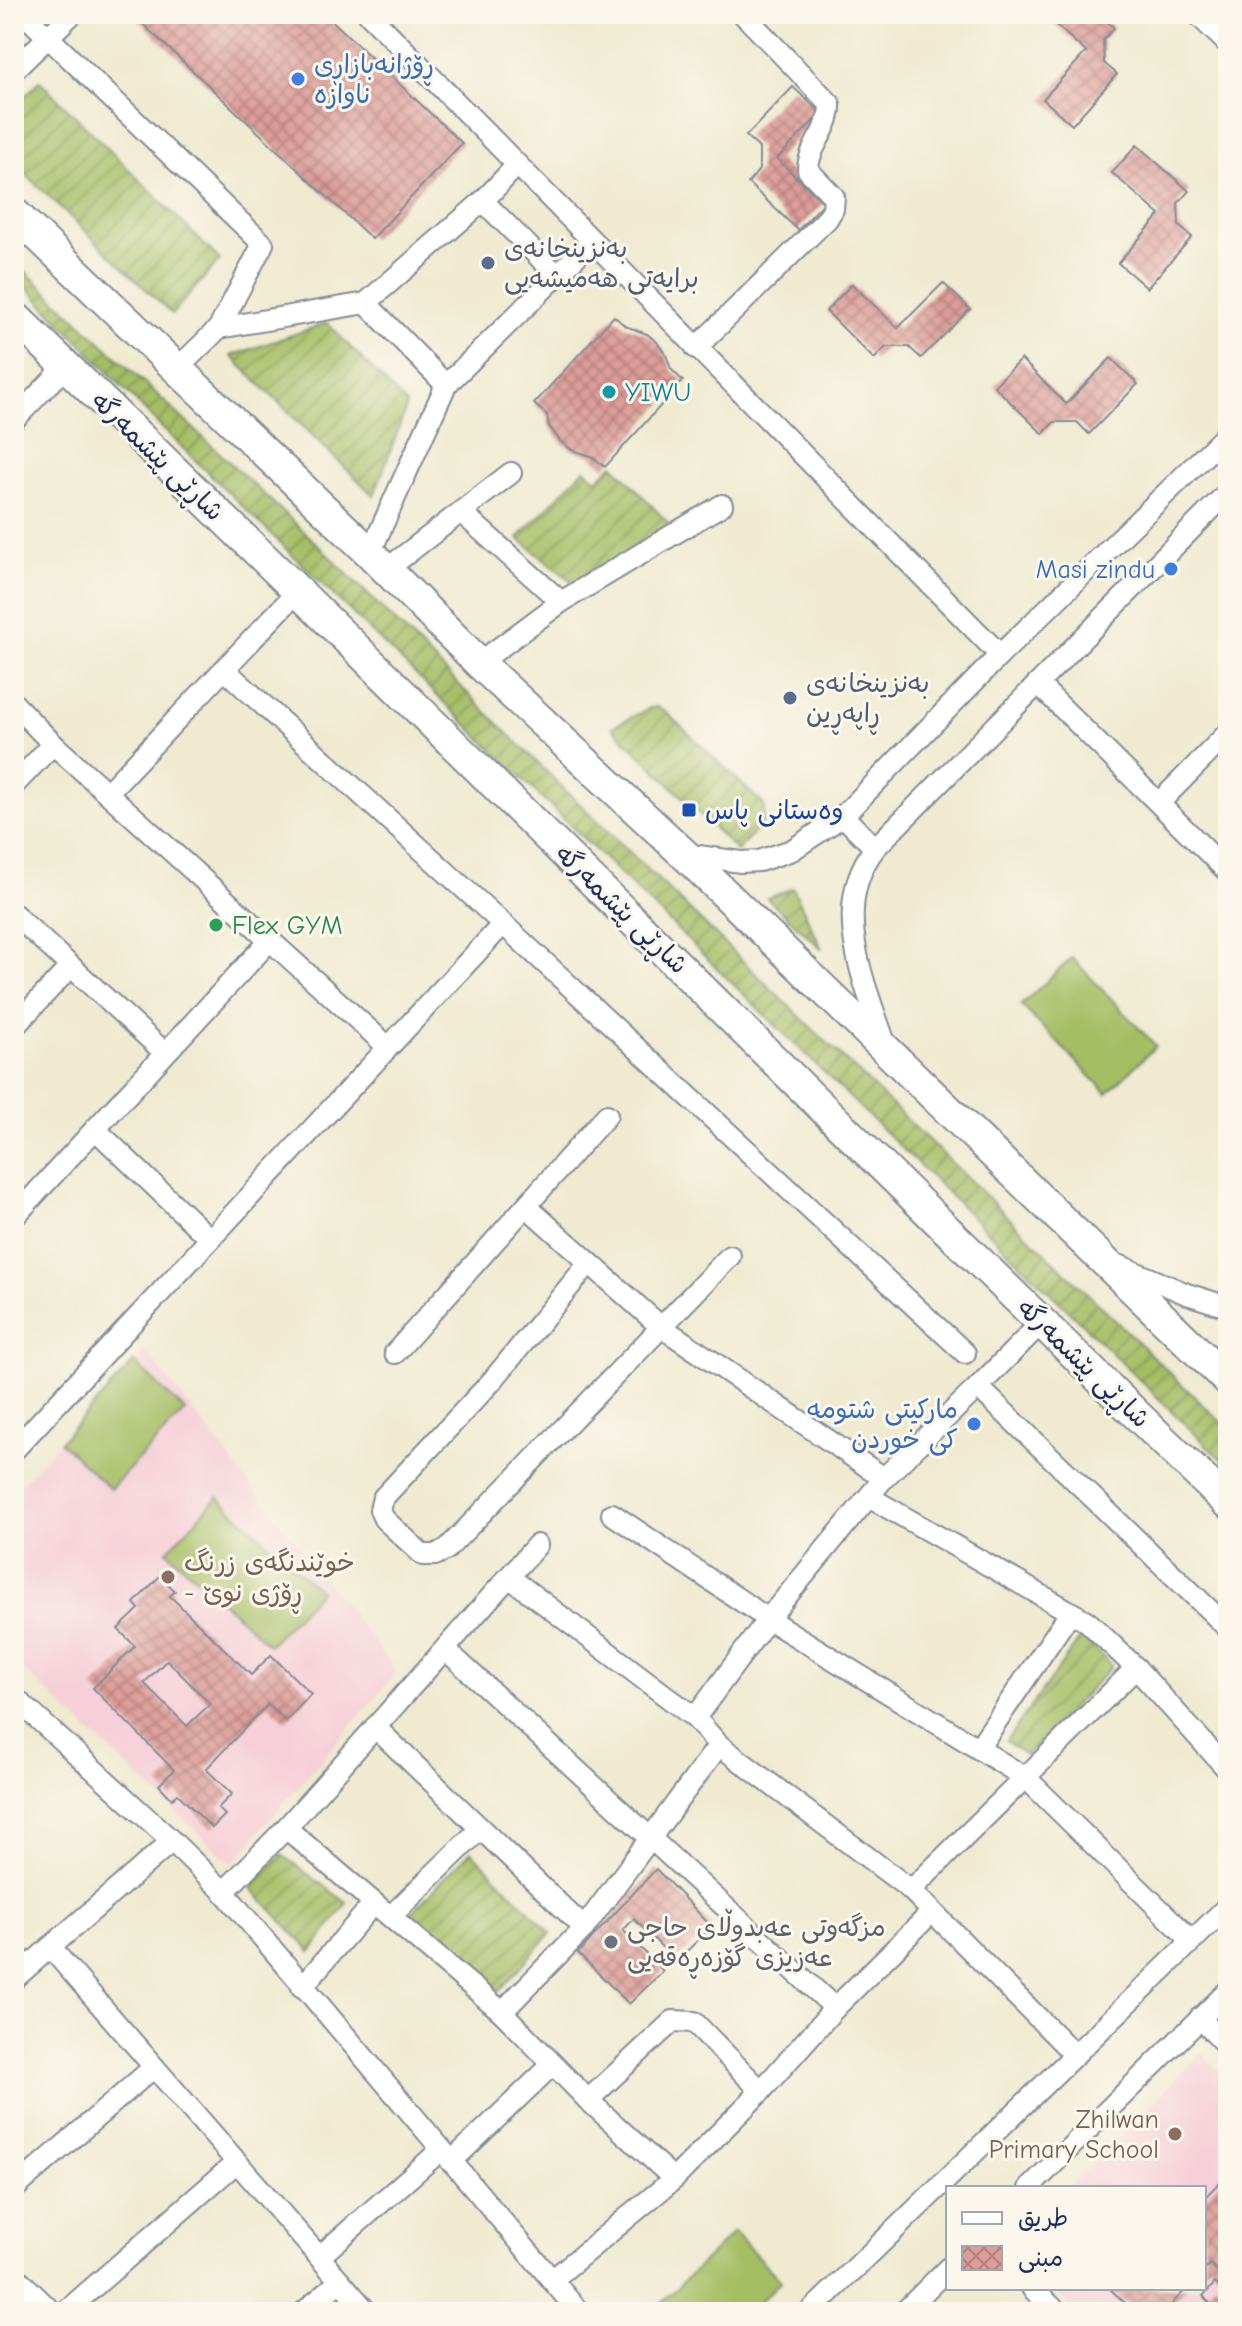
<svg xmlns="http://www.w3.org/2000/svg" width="1242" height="2326" font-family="'Comic Neue','Playpen Sans Arabic',sans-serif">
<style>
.built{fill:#f6cfd8}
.garden{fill:url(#garden-furrows);stroke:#607660;stroke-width:2}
.pitch{fill:#a5bd63;stroke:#607660;stroke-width:2}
.building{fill:url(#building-cross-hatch);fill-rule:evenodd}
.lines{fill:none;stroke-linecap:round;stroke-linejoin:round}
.minor-casing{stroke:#858c97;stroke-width:24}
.highway-casing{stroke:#858c97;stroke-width:34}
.minor{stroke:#fff;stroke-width:20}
.highway{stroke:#fff;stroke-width:30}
.shop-dot{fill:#3f7fe0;stroke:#fbf7ec;stroke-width:3}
.service-dot{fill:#5c6f8a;stroke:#fbf7ec;stroke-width:3}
.culture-dot{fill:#0f9aa8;stroke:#fbf7ec;stroke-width:3}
.transit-dot{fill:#1a4fb4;stroke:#fbf7ec;stroke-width:3}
.leisure-dot{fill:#2e9e5b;stroke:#fbf7ec;stroke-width:3}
.education-dot{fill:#8d6e63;stroke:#fbf7ec;stroke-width:3}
.worship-dot{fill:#6b7280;stroke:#fbf7ec;stroke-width:3}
.labels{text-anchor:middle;stroke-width:6;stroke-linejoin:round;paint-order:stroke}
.shop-label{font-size:26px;fill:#366cbe;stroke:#fbf7ec;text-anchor:end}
.service-label{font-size:26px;fill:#4e5e75;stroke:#fbf7ec;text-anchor:start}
.culture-label{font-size:26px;fill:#0d838f;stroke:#fbf7ec;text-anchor:start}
.street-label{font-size:26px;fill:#1b2f5e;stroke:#fbf7ec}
.transit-label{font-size:26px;fill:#164399;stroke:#fbf7ec;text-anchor:start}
.leisure-label{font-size:26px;fill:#27864d;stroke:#fbf7ec;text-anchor:start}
.education-label{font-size:26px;fill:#785e54;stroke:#fbf7ec;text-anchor:start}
.worship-label{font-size:26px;fill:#5b616d;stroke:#fbf7ec;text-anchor:start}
</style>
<defs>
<pattern id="garden-furrows" width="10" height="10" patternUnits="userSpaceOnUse" patternTransform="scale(2)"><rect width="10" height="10" fill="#a5bd63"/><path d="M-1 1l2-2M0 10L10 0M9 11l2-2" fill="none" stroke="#869a55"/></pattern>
<pattern id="building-cross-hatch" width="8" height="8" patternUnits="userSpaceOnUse" patternTransform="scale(2)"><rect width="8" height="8" fill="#de9d98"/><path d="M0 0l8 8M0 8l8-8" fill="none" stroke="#b3807f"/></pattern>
</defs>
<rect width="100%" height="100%" fill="#fbf7ec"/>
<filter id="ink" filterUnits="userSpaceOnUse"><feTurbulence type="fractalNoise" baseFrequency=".0125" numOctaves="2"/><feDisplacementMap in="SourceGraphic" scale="16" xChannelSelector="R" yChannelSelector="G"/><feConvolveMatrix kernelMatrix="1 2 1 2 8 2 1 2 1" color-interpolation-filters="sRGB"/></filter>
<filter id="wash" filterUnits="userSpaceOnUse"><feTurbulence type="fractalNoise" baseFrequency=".006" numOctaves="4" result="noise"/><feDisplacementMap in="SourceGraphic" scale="32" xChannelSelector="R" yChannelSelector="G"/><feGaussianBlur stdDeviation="1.8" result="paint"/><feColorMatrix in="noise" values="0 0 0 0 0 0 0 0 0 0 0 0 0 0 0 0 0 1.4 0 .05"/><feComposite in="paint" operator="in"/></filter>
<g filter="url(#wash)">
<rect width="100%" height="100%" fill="#efead0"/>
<g class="built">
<polygon points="145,1350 397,1672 232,1864 14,1661 14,1492"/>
<polygon points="1202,2053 1228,2080 1228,2312 1075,2312 1051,2288 1204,2288 1204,2188 1067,2188"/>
</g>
<g class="garden">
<polygon points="40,81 220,260 172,314 14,163 14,107"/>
<polygon points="14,261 316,543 565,790 1228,1429 1228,1466 157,423 14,274"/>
<polygon points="327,323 407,405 374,496 231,356"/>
<polygon points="613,464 669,524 667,533 575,584 518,538 585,469 597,480"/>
<polygon points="657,707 667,713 764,805 764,821 737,851 612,727 650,708"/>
<polygon points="793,888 822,949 767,898"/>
<polygon points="1082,1636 1112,1666 1026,1756 1006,1741"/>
<polygon points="471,1851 551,1933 499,1991 409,1915"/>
<polygon points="281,1854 347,1903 311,1952 251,1888"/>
</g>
<g class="pitch">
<polygon points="1072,958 1156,1046 1107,1093 1021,1005"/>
<polygon points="134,1362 185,1411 110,1489 60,1442"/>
<polygon points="218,1497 320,1591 269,1645 167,1551"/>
<polygon points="734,2232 781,2281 749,2312 652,2312"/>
</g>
<g id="blocks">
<g class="building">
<polygon points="132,14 325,14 462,143 372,239"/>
<polygon points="1044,14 1099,14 1114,28 1103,40 1104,63 1117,74 1072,125 1043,99 1086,52"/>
<polygon points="793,87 821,113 777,159 824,203 798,230 748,183 759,170 759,148 746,136"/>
<polygon points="1137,145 1189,191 1178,203 1179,226 1192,237 1147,288 1118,263 1160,215 1112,173"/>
<polygon points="943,283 970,309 921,358 909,347 886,347 874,359 826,311 852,284 898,328"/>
<polygon points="614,316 625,326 647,334 657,342 666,355 671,369 683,381 605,467 591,456 572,450 560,441 549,426 547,415 534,404"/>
<polygon points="1111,358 1138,384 1089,434 1077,422 1054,422 1043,434 994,386 1021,359 1066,404"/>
<path d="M160,1576L175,1591L170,1596L251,1675L271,1655L311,1694L286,1721L268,1704L206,1769L232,1794L218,1808L225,1815L212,1828L178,1794L172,1799L159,1785L174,1770L93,1688L135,1646L118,1629L139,1609L134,1603ZM167,1660L210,1704L187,1726L144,1683Z"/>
<polygon points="656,1869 712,1927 676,1961 634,1919 623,1930 663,1971 629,2004 578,1953"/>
<polygon points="1228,2174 1228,2281 1210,2264 1204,2270 1204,2198"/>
<polygon points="1215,2283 1228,2296 1228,2312 1218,2312 1203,2296"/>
<polygon points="1114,2288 1187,2288 1170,2306 1178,2312 1135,2312 1111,2290"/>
</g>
</g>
</g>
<g filter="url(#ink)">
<use href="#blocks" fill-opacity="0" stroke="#858c97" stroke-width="2"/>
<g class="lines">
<g class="minor-casing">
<g id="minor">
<polyline points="24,14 263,244 219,328 176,370"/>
<polyline points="369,14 1000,655"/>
<polyline points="1197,14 1228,44"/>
<polyline points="14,70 72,14"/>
<polyline points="483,201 557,275"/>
<polyline points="366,303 446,385"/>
<polyline points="219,328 366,303 483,201 516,166"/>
<path d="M696,348L827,219L833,209L834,197L808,170C808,146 831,129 830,104L743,14"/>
<polyline points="14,420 66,366"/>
<polyline points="461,512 561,602"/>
<polyline points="370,553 446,385 591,242"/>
<polyline points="387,569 511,473"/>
<polyline points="479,663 561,602 722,505"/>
<polyline points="225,670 503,924 965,1353"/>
<polyline points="1038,684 1228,872"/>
<polyline points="14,704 53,744"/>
<polyline points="14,785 53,744 388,1047"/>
<polyline points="108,792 297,592"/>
<polyline points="1159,803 1228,733"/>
<polyline points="843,816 875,848"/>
<polyline points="684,854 741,862 759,861 792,850 843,816 1000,655 1228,433"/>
<polyline points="14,914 165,1053"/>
<polyline points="14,1027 71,966"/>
<path d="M886,1046C865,984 829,907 875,848L1228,492"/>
<polyline points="95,1129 210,1239"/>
<polyline points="526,1206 660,1326 884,1478"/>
<polyline points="14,1217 270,940"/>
<polyline points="589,1263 492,1381 383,1498 380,1510 384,1519 423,1555 435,1555 447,1549 730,1256"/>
<polyline points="1116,1264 1187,1294 1228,1307"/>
<polyline points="1041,1323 978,1387 1228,1628"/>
<polyline points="395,1353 607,1115"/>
<polyline points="14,1450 503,924"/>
<polyline points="869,1497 1088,1622 1136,1668 1228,1770"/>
<polyline points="612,1514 768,1619 1026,1778 1192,1941"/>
<polyline points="509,1577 695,1718 719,1745 911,1890 1075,2055"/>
<polyline points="446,1650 835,2008"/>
<polyline points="14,1697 172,1841 224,1892 579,2312"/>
<polyline points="695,1718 768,1619 884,1478 978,1387"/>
<polyline points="375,1727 584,1928"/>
<polyline points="979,1747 1070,1613"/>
<polyline points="286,1828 502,2012 588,2100 674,2179"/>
<polyline points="911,1890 1136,1668"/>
<polyline points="224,1892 286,1828 537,1545"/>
<polyline points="391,1916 480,1829"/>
<polyline points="50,1947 367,2312"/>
<polyline points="14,1979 172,1841"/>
<polyline points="302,1987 374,1903"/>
<polyline points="502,2012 584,1928 719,1745"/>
<polyline points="1200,2018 1228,2047"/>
<polyline points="588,2100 673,2021 694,2022 761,2091"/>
<polyline points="451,2162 552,2065"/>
<polyline points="1029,2188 1228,1991"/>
<polyline points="14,2189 154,2067"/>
<polyline points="319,2257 441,2150"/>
<polyline points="14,2275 52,2312"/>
<polyline points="552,2280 674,2179 761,2091 835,2008 932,1912"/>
<polyline points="1032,2288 1057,2312"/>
<polyline points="65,2312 237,2162"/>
<polyline points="304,2312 340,2281"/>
<polyline points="810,2312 1228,1906"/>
<polyline points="904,2312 948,2268"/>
</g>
</g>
<g class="highway-casing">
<g id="highway">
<polyline points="14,213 370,553 479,663 684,854 1228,1381"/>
<path d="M14,316C423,708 820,1111 1228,1503"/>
</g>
</g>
<use href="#minor" class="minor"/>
<use href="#highway" class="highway"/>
</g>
</g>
<g class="shop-dot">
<circle cx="298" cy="79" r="8"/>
<circle cx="1171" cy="569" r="8"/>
<circle cx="974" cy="1424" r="8"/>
</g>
<g class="service-dot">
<circle cx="488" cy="263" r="8"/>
<circle cx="790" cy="698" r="8"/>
</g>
<circle class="culture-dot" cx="609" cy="392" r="8"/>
<rect class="transit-dot" x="681" y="802" width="16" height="16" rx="4"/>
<circle class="leisure-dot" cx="216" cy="925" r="8"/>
<g class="education-dot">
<circle cx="168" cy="1577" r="8"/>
<circle cx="1175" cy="2134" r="8"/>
</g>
<circle class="worship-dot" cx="611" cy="1942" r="8"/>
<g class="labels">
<g class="shop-label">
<text x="314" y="73" text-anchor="start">ڕۆژانەبازاڕی<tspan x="314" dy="30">ناوازە</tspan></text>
<text x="1155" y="578">Masi zindu</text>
<text x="958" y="1418">مارکیتی شتومه<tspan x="958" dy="30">کی خوردن</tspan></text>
</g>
<g class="service-label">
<text x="504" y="257">بەنزینخانەی<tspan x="504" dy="30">برایەتی هەمیشەیی</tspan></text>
<text x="806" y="692">بەنزینخانەی<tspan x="806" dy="30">ڕاپەڕین</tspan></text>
</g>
<g class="culture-label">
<text x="625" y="401">YIWU</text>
</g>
<g class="street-label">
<text transform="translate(158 456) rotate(44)" y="9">شاڕێی پێشمەرگە</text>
<text transform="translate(622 909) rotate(44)" y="9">شاڕێی پێشمەرگە</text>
<text transform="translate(1084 1363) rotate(44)" y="9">شاڕێی پێشمەرگە</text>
</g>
<g class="transit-label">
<text x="705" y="819">وەستانی پاس</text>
</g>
<g class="leisure-label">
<text x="232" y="934">Flex GYM</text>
</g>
<g class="education-label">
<text x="184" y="1571">خوێندنگەی زرنگ<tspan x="184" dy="30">- ڕۆژی نوێ</tspan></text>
<text x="1159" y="2128" text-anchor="end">Zhilwan<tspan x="1159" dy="30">Primary School</tspan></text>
</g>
<g class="worship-label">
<text x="627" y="1936">مزگەوتی عەبدوڵای حاجی<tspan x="627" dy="30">عەزیزی گۆزەڕەقەیی</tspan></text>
</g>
</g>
<rect width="1242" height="2326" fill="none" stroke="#fbf7ec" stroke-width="48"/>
<rect x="946" y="2186" width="260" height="104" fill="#fbf7ec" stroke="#a1a7b3" stroke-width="2"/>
<rect x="962" y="2212" width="40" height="12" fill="#ffffff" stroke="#a1a7b3" stroke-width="2"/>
<text x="1018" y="2226" font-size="24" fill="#1b2f5e">طريق</text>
<rect x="962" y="2246" width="40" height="24" fill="url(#building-cross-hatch)" stroke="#a1a7b3" stroke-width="2"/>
<text x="1018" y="2266" font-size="24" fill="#1b2f5e">مبنى</text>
</svg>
